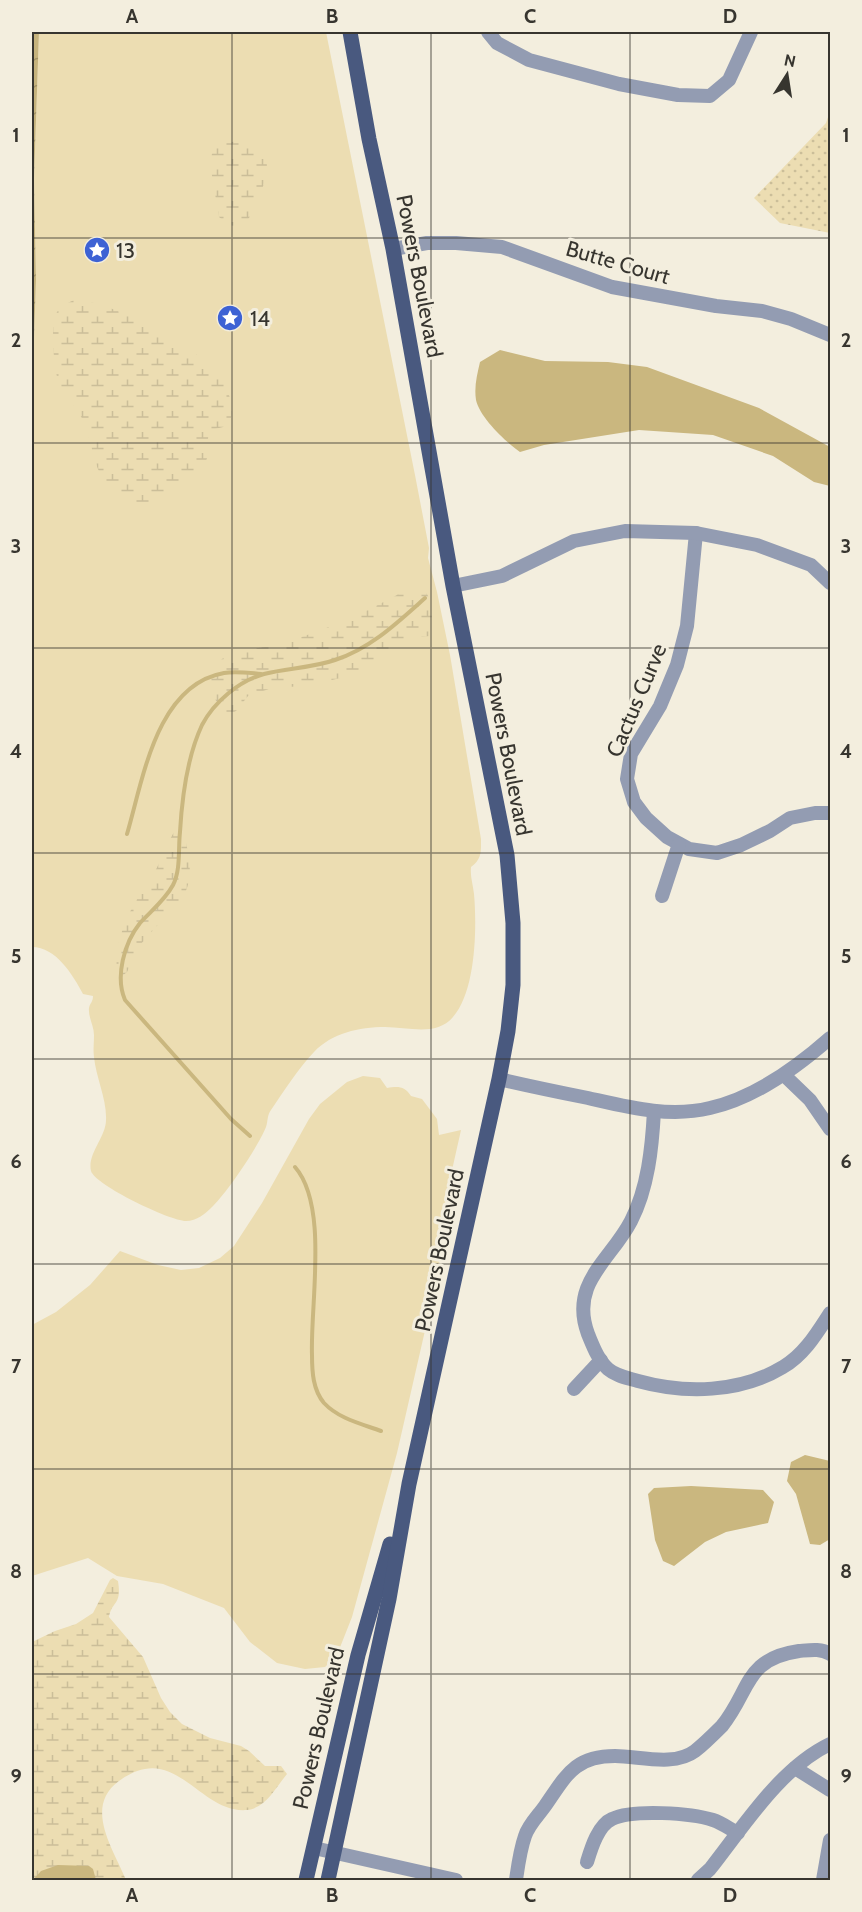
<svg xmlns="http://www.w3.org/2000/svg" width="862" height="1912" font-family="Cabin,sans-serif">
<style>
.green{fill:#ecddb2}
.forest{fill:url(#forest-crowns)}
.wetland{fill:url(#wetland-marsh)}
.park{fill:url(#park-dots)}
.water{fill:#cab77f}
.lines{fill:none;stroke-linecap:round;stroke-linejoin:round}
.stream{stroke:#cab77f;stroke-width:4}
.minor{stroke:#939cb2;stroke-width:14}
.major{stroke:#49597f;stroke-width:15}
.grid{fill:none;stroke:#37352f;stroke-width:1.5;stroke-opacity:0.55}
.labels{text-anchor:middle;stroke-width:6;stroke-linejoin:round;paint-order:stroke}
.poi-label{font-size:22px;fill:#37352f;stroke:#f3eede;text-anchor:start}
.street-label{font-size:22px;fill:#37352f;stroke:#f3eede}
.neatline{fill:none;stroke:#37352f;stroke-width:2}
.grid-label{font-size:20px;text-anchor:middle;font-weight:bold;fill:#37352f}
</style>
<defs>
<pattern id="forest-crowns" width="20" height="18" patternUnits="userSpaceOnUse" patternTransform="scale(1.5)"><rect width="20" height="18" fill="#c6b37c"/><path d="M2 6a3 3 0 1 1 6 0M12 15a3 3 0 1 1 6 0" fill="none" stroke="#a29266"/></pattern>
<pattern id="wetland-marsh" width="20" height="14" patternUnits="userSpaceOnUse" patternTransform="scale(1.5)"><rect width="20" height="14" fill="#ecddb2"/><path d="M1 5h8M5 5V1M11 12h8M15 12V8" fill="none" stroke="#cbbe99"/></pattern>
<pattern id="park-dots" width="8" height="8" patternUnits="userSpaceOnUse" patternTransform="scale(1.5)"><rect width="8" height="8" fill="#ecddb2"/><path d="M2 2h.1M6 6h.1" fill="none" stroke="#cbbe99" stroke-width="1.8" stroke-linecap="round"/></pattern>
</defs>
<rect width="100%" height="100%" fill="#f3eede"/>
<g class="green">
<path d="M39,32H326L415,475L429,548L428,558L437,592L450,655L481,839C481,852 482,859 471,867C470,877 473,884 474,894C477,927 476,991 453,1017C436,1037 408,1027 385,1027C359,1027 332,1033 314,1052C298,1069 284,1091 271,1110C267,1115 268,1121 266,1127C258,1147 228,1191 213,1206C205,1214 197,1221 186,1221C170,1221 95,1185 91,1171C87,1154 106,1137 106,1120C107,1099 96,1078 94,1057C93,1050 94,1043 94,1035C94,1026 88,1017 89,1008C90,1003 93,1002 93,996L83,994C73,975 56,947 32,947V396L36,280L34,179Z"/>
<path d="M363,1076L380,1078L387,1088C398,1086 405,1086 411,1096L422,1099L437,1119L439,1135L461,1130C456,1154 433,1247 440,1265L397,1453L352,1617L337,1655L325,1667L305,1669L277,1663L250,1642L224,1608L163,1584L117,1576L88,1558L32,1576V1325L56,1312L90,1285L120,1251L158,1265L181,1270L199,1268L220,1258L234,1246L262,1203L309,1119L320,1104L347,1082Z"/>
</g>
<polygon class="forest" points="32,32 39,32 34,179 36,280 32,396"/>
<g class="wetland">
<path d="M241,141C280,143 266,182 256,204C252,211 250,220 243,224C239,226 233,226 229,225L219,217L210,164C212,142 222,143 241,141Z"/>
<path d="M74,300C94,300 125,313 143,323C150,326 155,332 162,336C175,344 191,349 202,359C220,373 242,405 227,426L211,430C204,441 212,454 204,464C197,473 185,474 178,483C174,487 171,493 167,497C146,515 118,501 104,481C93,464 92,443 85,425C79,409 68,400 60,386C54,374 50,326 56,314C59,307 67,303 74,300Z"/>
<path d="M420,587C434,595 432,618 431,633L429,636L407,639L385,657L366,669L349,676L310,685L269,689L248,696L236,711L230,714C223,712 221,708 217,702C206,686 203,673 222,659C238,647 260,650 279,644C325,631 368,611 410,588Z"/>
<path d="M180,828L183,830C188,851 195,875 184,895L140,945L127,972L121,977L118,975C113,953 123,922 135,903C140,893 148,885 153,875C162,860 166,844 176,829Z"/>
<path d="M113,1578L118,1581C122,1606 112,1600 109,1617L143,1657L161,1698L170,1712L182,1724L210,1738L241,1746L249,1751L265,1766H281L287,1774C276,1787 266,1808 247,1810C198,1814 176,1739 119,1781C83,1807 114,1850 126,1880H32V1642L55,1631L76,1624L93,1613L110,1580Z"/>
</g>
<polygon class="park" points="830,111 830,233 780,223 754,198 826,123"/>
<g class="water">
<path d="M500,350L545,361L608,362L647,367L759,408L830,447V486L814,482L773,456L713,435L639,430L544,445L520,452C506,442 480,418 476,400C474,387 477,375 480,362Z"/>
<polygon points="805,1455 830,1461 830,1539 820,1545 810,1544 796,1494 787,1481 791,1462"/>
<polygon points="691,1486 763,1490 774,1502 768,1523 726,1532 705,1542 674,1566 663,1561 655,1540 648,1494 654,1488"/>
<polygon points="58,1865 89,1866 93,1869 96,1880 33,1880 41,1871"/>
</g>
<g class="lines">
<g class="stream">
<path d="M127,834C143,780 156,685 224,673C236,671 249,673 261,674"/>
<path d="M250,1136L231,1119L125,1000C115,977 124,943 140,923C151,911 165,900 173,885C181,869 178,849 180,832C182,797 187,757 202,725C214,702 239,681 264,674C287,668 312,668 335,660C371,648 397,623 425,598"/>
<path d="M295,1167C329,1206 310,1305 312,1355C312,1372 313,1390 324,1403C339,1419 362,1424 381,1431"/>
</g>
<g class="minor">
<polyline points="488,32 497,43 529,60 619,84 678,95 710,96 729,80 751,32"/>
<polyline points="393,249 427,243 456,243 502,247 612,287 716,306 762,311 791,319 830,335"/>
<polyline points="696,533 687,626 677,665 660,706 631,754 627,779 634,802 646,818 667,837 689,849 717,853 741,845 770,831 790,818 815,813 830,813"/>
<polyline points="453,586 502,576 574,541 625,531 696,533 757,545 811,565 830,583"/>
<polyline points="662,896 679,844"/>
<polyline points="784,1075 810,1100 830,1129"/>
<path d="M499,1079C529,1086 558,1092 588,1098C628,1107 669,1118 710,1108C755,1098 796,1068 830,1038"/>
<path d="M654,1111C652,1148 648,1188 631,1221C611,1260 569,1283 588,1334C593,1346 598,1360 608,1369C616,1376 628,1378 638,1381C685,1394 740,1393 783,1367C804,1355 817,1333 830,1313"/>
<polyline points="574,1389 601,1360"/>
<polyline points="795,1768 830,1790"/>
<polyline points="314,1848 456,1880"/>
<path d="M587,1862C591,1849 598,1825 612,1819C633,1809 691,1813 713,1820C722,1823 730,1829 738,1833"/>
<path d="M516,1880C518,1866 520,1850 525,1836C529,1824 538,1816 545,1806C566,1776 574,1756 615,1756C639,1756 674,1767 695,1751C704,1744 714,1734 722,1726C751,1690 744,1659 799,1651C810,1650 821,1648 830,1654"/>
<path d="M698,1880L710,1869C744,1826 780,1768 830,1744"/>
<polyline points="823,1880 830,1840"/>
</g>
<g class="major">
<polyline points="306,1880 358,1655 390,1544"/>
<polyline points="328,1880 389,1599 409,1484 499,1079 508,1031 513,985 513,923 507,855 453,586 393,249 369,139 350,32"/>
</g>
</g>
<path class="grid" d="M232,32V1880M431,32V1880M630,32V1880M32,238H830M32,443H830M32,648H830M32,853H830M32,1059H830M32,1264H830M32,1469H830M32,1674H830"/>
<defs>
<g id="sight-disc" transform="scale(1.35)"><circle r="9.5" fill="#3d62d4" stroke="#f3eede"/><path d="M0-6L1.8-2.2L6-1.7L2.9 1.2L3.7 5.4L0 3.3L-3.7 5.4L-2.9 1.2L-6-1.7L-1.8-2.2Z" fill="#fff"/></g>
</defs>
<g fill-rule="evenodd">
<use href="#sight-disc" x="97" y="250"/>
<use href="#sight-disc" x="230" y="318"/>
</g>
<g class="labels">
<g class="poi-label">
<text x="116" y="258">13</text>
<text x="250" y="326">14</text>
</g>
<g class="street-label">
<text transform="translate(618 262) rotate(16)" y="8">Butte Court</text>
<text transform="translate(420 276) rotate(79)" y="8">Powers Boulevard</text>
<text transform="translate(636 700) rotate(-67)" y="8">Cactus Curve</text>
<text transform="translate(509 754) rotate(79)" y="8">Powers Boulevard</text>
<text transform="translate(439 1250) rotate(-78)" y="8">Powers Boulevard</text>
<text transform="translate(318 1728) rotate(-77)" y="8">Powers Boulevard</text>
</g>
</g>
<rect width="862" height="1912" fill="none" stroke="#f3eede" stroke-width="66"/>
<g transform="translate(787 75) rotate(12)" stroke="#f3eede" stroke-width="4.5" paint-order="stroke">
<path d="M0-4.5L10 22L0 15L-10 22Z" fill="#37352f"/>
<text y="-9" font-size="16" font-weight="bold" text-anchor="middle" fill="#37352f">N</text>
</g>
<rect x="33" y="33" width="796" height="1846" class="neatline"/>
<g class="grid-label">
<text x="132" y="23">A</text>
<text x="332" y="23">B</text>
<text x="530" y="23">C</text>
<text x="730" y="23">D</text>
<text x="16" y="142">1</text>
<text x="846" y="142">1</text>
<text x="16" y="347">2</text>
<text x="846" y="347">2</text>
<text x="16" y="553">3</text>
<text x="846" y="553">3</text>
<text x="16" y="758">4</text>
<text x="846" y="758">4</text>
<text x="16" y="963">5</text>
<text x="846" y="963">5</text>
<text x="16" y="1168">6</text>
<text x="846" y="1168">6</text>
<text x="16" y="1373">7</text>
<text x="846" y="1373">7</text>
<text x="16" y="1578">8</text>
<text x="846" y="1578">8</text>
<text x="16" y="1783">9</text>
<text x="846" y="1783">9</text>
<text x="132" y="1902">A</text>
<text x="332" y="1902">B</text>
<text x="530" y="1902">C</text>
<text x="730" y="1902">D</text>
</g>
</svg>
